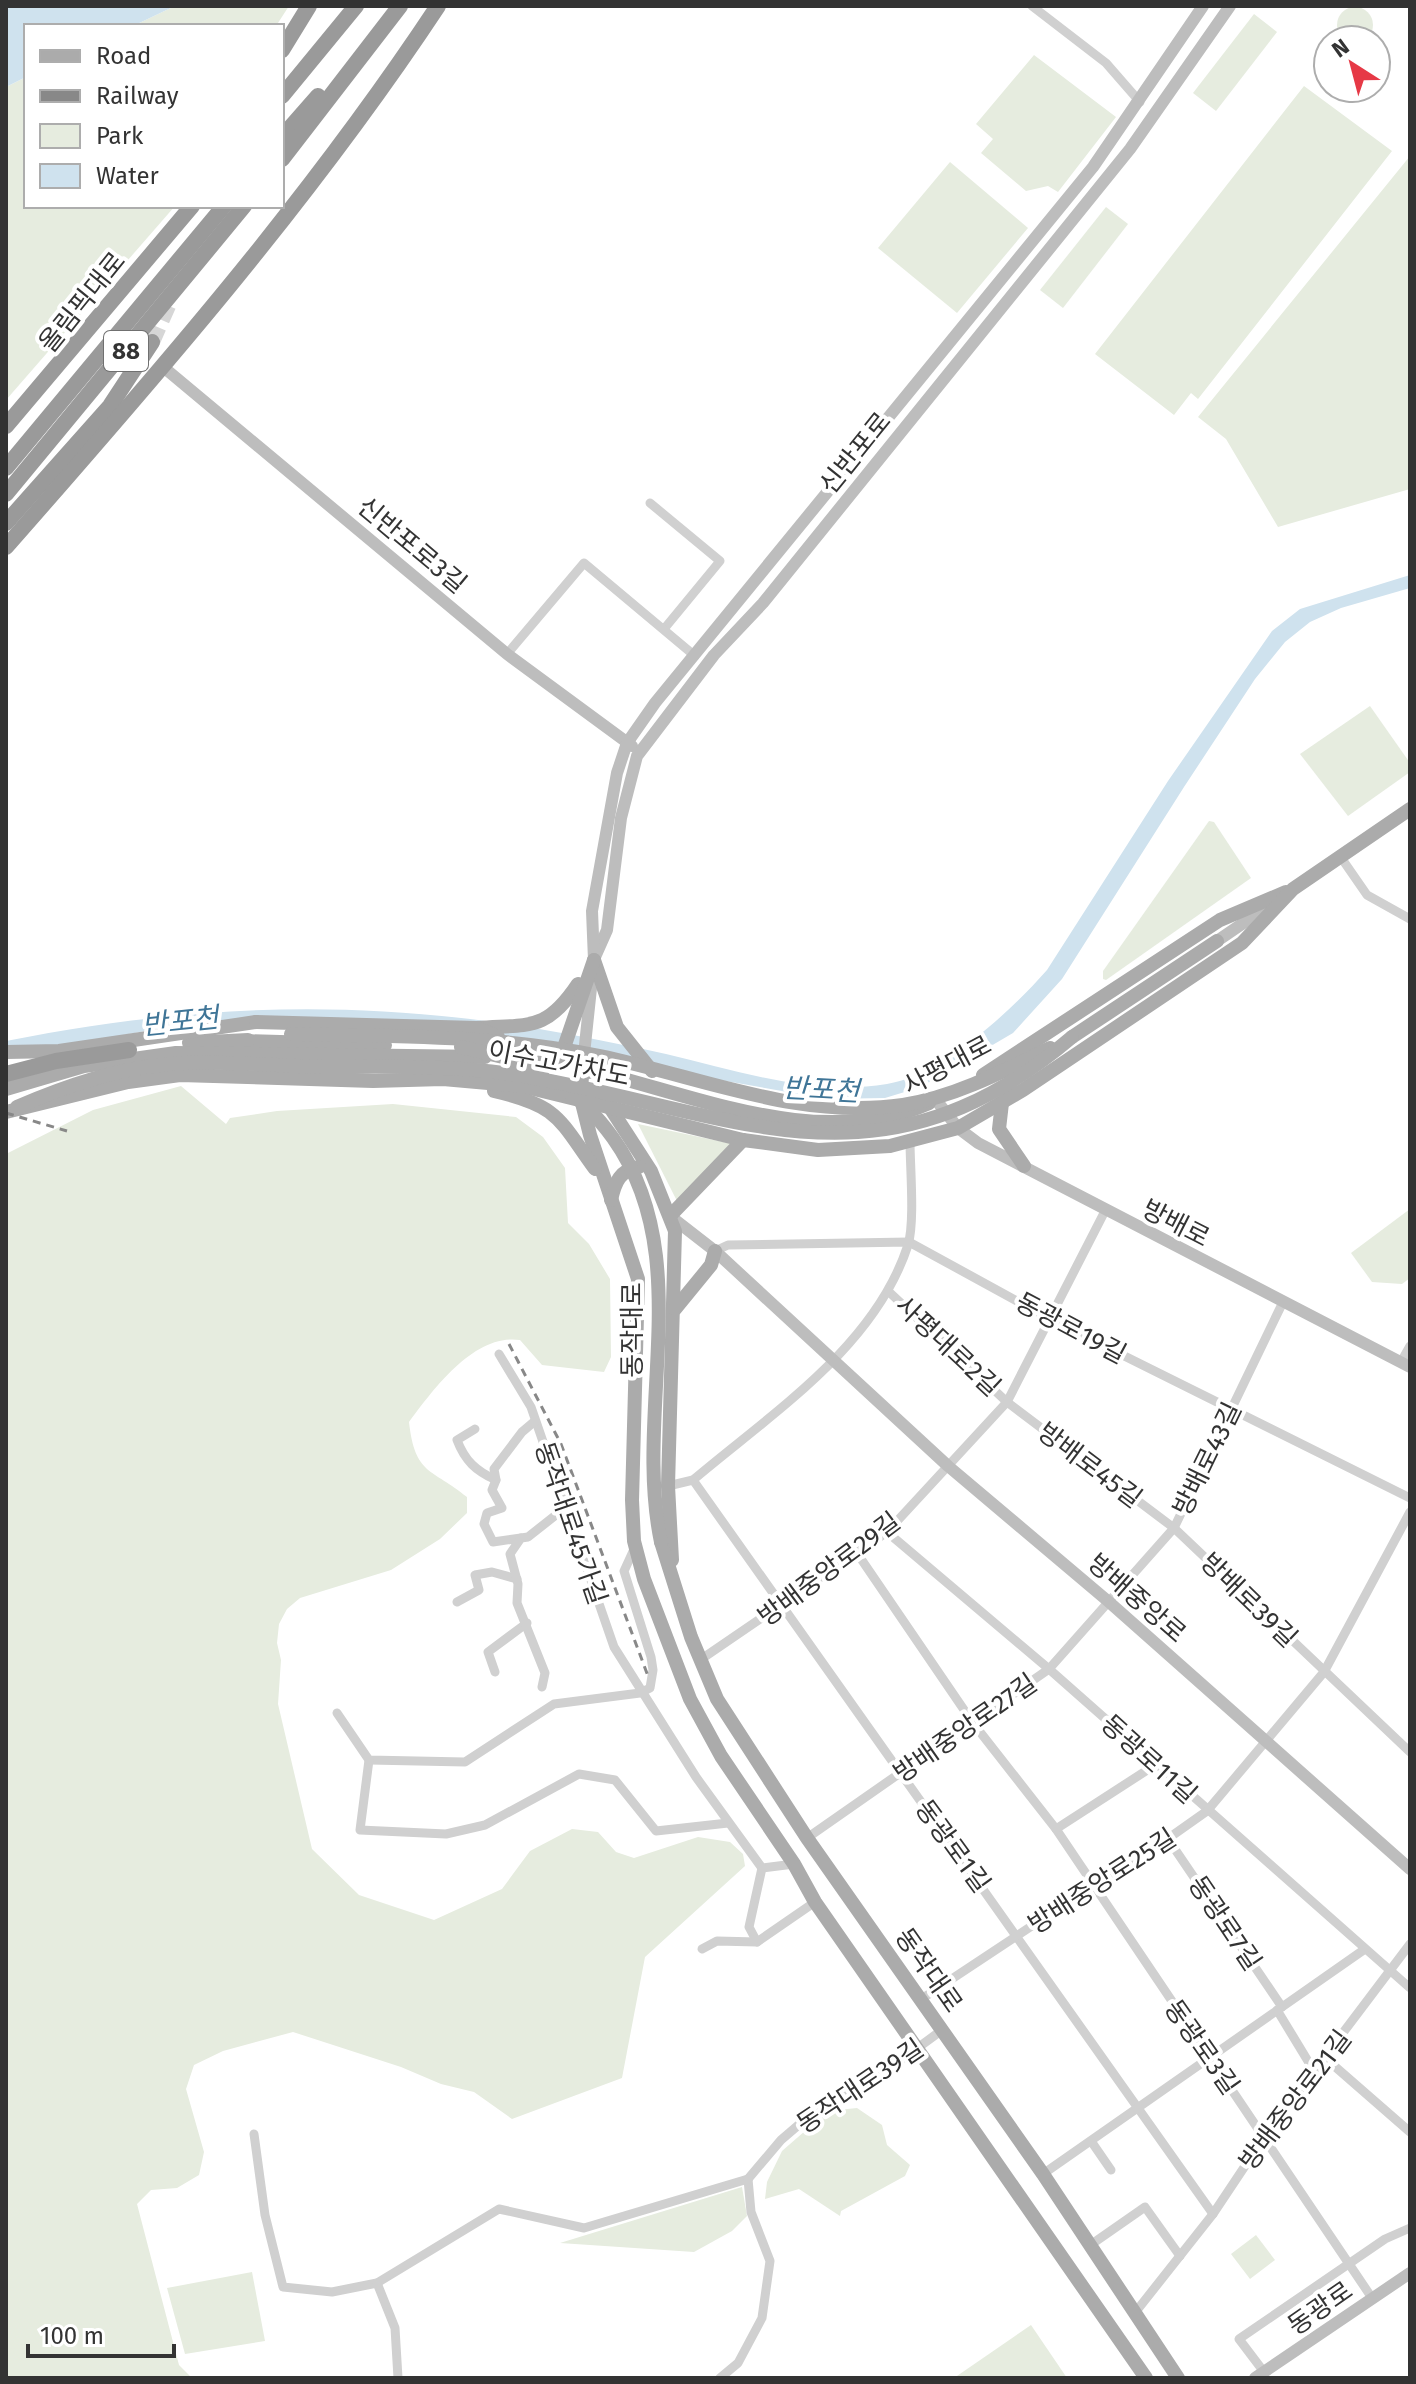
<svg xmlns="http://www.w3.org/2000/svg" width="1416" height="2384" font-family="'Fira Sans','Noto Sans KR',sans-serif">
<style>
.green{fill:#e6ecdf}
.water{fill:#cfe2ee}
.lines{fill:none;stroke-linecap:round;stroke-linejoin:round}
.highway-tunnel{stroke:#d6d6d6;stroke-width:16;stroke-dasharray:16 8;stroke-linecap:butt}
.street{stroke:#d0d0d0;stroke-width:9}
.secondary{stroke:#bdbdbd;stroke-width:12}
.primary{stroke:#ababab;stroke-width:14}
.highway{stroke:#9a9a9a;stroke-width:16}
.rail{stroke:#888;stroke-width:3;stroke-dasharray:8 6;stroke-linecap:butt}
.primary-bridge{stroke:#ababab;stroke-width:14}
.labels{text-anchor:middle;stroke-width:8;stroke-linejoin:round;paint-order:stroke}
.shield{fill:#fff;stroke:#707070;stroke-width:2}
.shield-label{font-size:24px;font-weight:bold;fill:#333}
.street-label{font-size:26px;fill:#333;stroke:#fff}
.water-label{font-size:28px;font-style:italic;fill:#3f7597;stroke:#fff}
</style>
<rect width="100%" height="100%" fill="#fff"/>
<g class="green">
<polygon points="175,6 289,6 276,26 133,26"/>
<circle cx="1355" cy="25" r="18"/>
<polygon points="1254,14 1277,32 1216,111 1193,93"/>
<polygon points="1034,55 1116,117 1058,192 1048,186 1026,191 981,153 993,139 976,124"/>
<polygon points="26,77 26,206 175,206 6,400 6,87"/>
<polygon points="1304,86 1392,151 1198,399 1191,393 1174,415 1095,354"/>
<polygon points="1410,156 1410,489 1278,527 1226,439 1198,417"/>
<polygon points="950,162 1028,228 957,313 878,248"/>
<polygon points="1106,207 1128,224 1063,308 1040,290"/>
<polygon points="1370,706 1410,763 1410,772 1348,816 1300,754"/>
<polygon points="1209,821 1214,822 1251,878 1106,980 1103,979 1103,971"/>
<path d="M181,1086L226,1124L230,1118L277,1111L393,1104L516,1117L543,1137L565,1168L568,1223L589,1244L610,1279L611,1357L604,1372L542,1365L520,1340C474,1333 433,1390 409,1422C415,1476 432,1468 467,1497V1513L440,1539L391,1570L300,1598L287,1609L279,1624L277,1643L281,1660L278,1704L312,1849L359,1895L434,1920L502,1889L530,1851L572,1829L598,1832L616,1852L634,1858L698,1837L730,1842L743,1854L745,1866L645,1957L622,2078L512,2119L474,2092L441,2084L401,2067L293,2032L223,2051L194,2065L186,2089L204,2152L199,2175L177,2188L151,2190L137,2204L179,2365L192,2378H6V1154L93,1110Z"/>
<polygon points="638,1124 733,1144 677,1201"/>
<polygon points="1410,1209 1410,1278 1402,1284 1372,1282 1351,1253"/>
<polygon points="857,2108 882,2125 887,2145 910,2165 905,2176 841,2211 840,2216 799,2189 765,2199 767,2182 782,2151 828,2111"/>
<polygon points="742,2187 747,2216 732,2231 694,2252 560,2243"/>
<polygon points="1256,2235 1275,2260 1250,2279 1231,2254"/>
<polygon points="252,2272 265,2341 185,2354 167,2288"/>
<polygon points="1031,2325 1067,2378 954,2378"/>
</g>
<g class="water">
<polygon points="6,6 175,6 133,26 26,26 26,77 6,87"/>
<path d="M1410,575V588L1341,608L1310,622L1285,642L1255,679L1184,787L1062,979L1013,1033L921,1087L885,1098L827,1099L584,1056L232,1021L168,1027L6,1056V1041C175,1008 322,999 494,1022C551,1030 610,1042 666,1054C739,1071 811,1096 887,1084C942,1075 1011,1011 1047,970L1168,781L1272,631L1300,609Z"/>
</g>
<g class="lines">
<polyline class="highway-tunnel" points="152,342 171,299"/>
<g class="street">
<polyline points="1032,6 1106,63 1140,102"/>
<polyline points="650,503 720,561 664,629"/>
<polyline points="507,654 584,563 695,656"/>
<polyline points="1340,856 1367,895 1410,919"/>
<polyline points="715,1251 728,1245 909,1242 1050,1319 1410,1498"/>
<polyline points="888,1291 1007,1402 1174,1528 1410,1752"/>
<polyline points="499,1354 531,1407 614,1647 696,1777 762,1868 794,1864"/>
<polyline points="1401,1362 1410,1346"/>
<path d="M475,1429L457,1440C465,1461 476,1471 496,1480"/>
<polyline points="693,1480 1213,2214"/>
<path d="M668,1486L693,1480C772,1413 875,1347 908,1245C915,1222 910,1167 910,1141"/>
<polyline points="887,1532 1049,1669 1410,1988"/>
<polyline points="521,1538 493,1542 484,1524 487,1513 502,1508 492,1490 496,1480 494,1469 522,1432 535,1421"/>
<polyline points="857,1553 973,1723 1056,1829 1372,2298"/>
<polyline points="457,1602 479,1590 475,1575 492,1572 517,1579"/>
<polyline points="700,1660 887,1532 1007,1402 1105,1211"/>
<polyline points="495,1672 488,1652 527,1623"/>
<polyline points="542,1687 545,1673 517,1603 518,1584 510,1554 521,1538 528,1537 566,1507"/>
<polyline points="337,1713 369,1760 465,1762 554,1704 640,1693 650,1688 653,1670 651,1657 624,1571 635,1547"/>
<polyline points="369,1760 360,1830 446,1834 485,1825 579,1774 615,1780 656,1831 728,1823"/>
<polyline points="1056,1829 1155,1765"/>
<polyline points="807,1838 1049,1669 1174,1528 1283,1302"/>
<polyline points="1168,1839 1282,2007"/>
<polyline points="762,1868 749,1927 757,1942 815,1902"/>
<polyline points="702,1949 717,1941 757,1942"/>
<polyline points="920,2000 1092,1886 1132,1864 1207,1811 1324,1672 1410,1512"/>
<polyline points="1277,2010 1314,2071"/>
<polyline points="1324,2057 1410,2132"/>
<polyline points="254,2134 265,2215 283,2287 332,2292 377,2283 499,2209 584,2228 748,2179"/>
<polyline points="1091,2141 1111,2170"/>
<polyline points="1043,2174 1365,1949"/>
<polyline points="748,2179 781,2140 823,2104 882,2074 942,2030"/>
<polyline points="1089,2246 1145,2207 1180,2256"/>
<polyline points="377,2283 395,2328 398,2378"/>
<polyline points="1134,2314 1213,2214 1265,2136 1410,1944"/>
<polyline points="1264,2372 1239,2339 1385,2239 1410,2228"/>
<polyline points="720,2378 738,2363 762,2318 770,2261 751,2212 748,2179"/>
</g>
<g class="secondary">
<polyline points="162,366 507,654 632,746"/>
<polyline points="1217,941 1277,900"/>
<polyline points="595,957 607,930 621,818 637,756 714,655 763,603 1130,149 1230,6"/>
<polyline points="582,1073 594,960 592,911 617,773 627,743 655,703 1093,167 1203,6"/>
<polyline points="936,1100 958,1128 978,1143 1410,1367"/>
<polyline points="670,1216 715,1251 948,1466 1109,1602 1410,1869"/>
<polyline points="1255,2378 1410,2273"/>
</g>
<g class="primary">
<polyline points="594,960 617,1027 652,1071"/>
<path d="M477,1028C530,1024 546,1032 578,984"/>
<polyline points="1072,1037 1217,941"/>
<polyline points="242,1041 385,1045"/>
<polyline points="189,1043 248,1040"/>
<polyline points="6,1052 59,1051 256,1022"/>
<polyline points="514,1060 558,1065 594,960"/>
<polyline points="582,1073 581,1099 590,1135 638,1279 632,1500 634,1541 644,1579 690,1699 721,1756 794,1864 815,1902 1146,2378"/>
<path d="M582,1073L593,1071C700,1097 821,1151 929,1103"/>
<polyline points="983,1075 1220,920 1286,892"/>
<polyline points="6,1089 84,1066 176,1053 485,1057"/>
<path d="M494,1091C559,1106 558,1118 595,1169"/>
<polyline points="1002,1103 999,1129 1024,1166"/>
<polyline points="609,1106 651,1171 675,1231 668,1486 672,1560"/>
<polyline points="6,1112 128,1082 180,1075 373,1081 443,1079 522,1086 743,1140 818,1150 890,1146 958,1128 1023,1090 1242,943 1293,889 1410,809"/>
<path d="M611,1200C615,1182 620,1170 639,1167"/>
<polyline points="670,1216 743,1140"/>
<polyline points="675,1309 711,1265 715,1251"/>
<polyline points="661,1542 691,1637 717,1699 807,1838 1043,2174 1178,2378"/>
</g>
<g class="highway">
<polyline points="282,50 309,6"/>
<polyline points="282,96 356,6"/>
<polyline points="282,137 318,96"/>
<polyline points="282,159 400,6"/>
<polyline points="6,426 192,206"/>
<polyline points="6,468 224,206"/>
<polyline points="6,494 244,206"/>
<polyline points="6,523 110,406 152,342"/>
<path d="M6,547C158,374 311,198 438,6"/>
<polyline points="6,1074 56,1061 129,1050"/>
</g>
<g class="rail">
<polyline points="6,1113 67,1131"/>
<polyline points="509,1344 561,1444 648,1676"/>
</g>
<g class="primary-bridge">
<polyline points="256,1022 477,1028 498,1037"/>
<path d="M291,1034C394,1036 498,1035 600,1056C701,1077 798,1120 903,1105C955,1097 1004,1071 1050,1048"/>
<polyline points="461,1047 507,1058 543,1077"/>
<path d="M561,1087C581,1099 600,1120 613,1138C698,1257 633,1409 661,1542"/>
<path d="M17,1107C63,1087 111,1070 161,1065C215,1059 270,1066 324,1067C386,1067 449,1065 511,1074C728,1108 874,1205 1072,1037"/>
</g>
</g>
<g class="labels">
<rect class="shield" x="104" y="331" width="44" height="40" rx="6"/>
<g class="shield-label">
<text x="126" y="359">88</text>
</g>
<g class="street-label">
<text transform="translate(82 302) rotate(-51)" y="9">올림픽대로</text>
<text transform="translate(855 453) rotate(-51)" y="9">신반포로</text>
<text transform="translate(412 545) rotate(40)" y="9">신반포로3길</text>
<text transform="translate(559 1063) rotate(11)" y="9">이수고가차도</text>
<text transform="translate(947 1065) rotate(-28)" y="9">사평대로</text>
<text transform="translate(1176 1223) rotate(27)" y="9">방배로</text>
<text transform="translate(1071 1328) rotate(28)" y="9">동광로19길</text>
<text transform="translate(632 1330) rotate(-90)" y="9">동작대로</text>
<text transform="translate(948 1346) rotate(43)" y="9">사평대로2길</text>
<text transform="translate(1207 1459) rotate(-64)" y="9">방배로43길</text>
<text transform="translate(1090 1465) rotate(37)" y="9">방배로45길</text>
<text transform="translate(571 1523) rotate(71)" y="9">동작대로45가길</text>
<text transform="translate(829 1569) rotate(-37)" y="9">방배중앙로29길</text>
<text transform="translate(1137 1598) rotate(41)" y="9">방배중앙로</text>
<text transform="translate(1249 1600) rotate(44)" y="9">방배로39길</text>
<text transform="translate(965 1728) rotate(-35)" y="9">방배중앙로27길</text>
<text transform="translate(1149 1759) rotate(42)" y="9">동광로11길</text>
<text transform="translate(953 1846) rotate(54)" y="9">동광로1길</text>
<text transform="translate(1102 1881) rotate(-33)" y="9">방배중앙로25길</text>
<text transform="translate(1225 1923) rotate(56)" y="9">동광로7길</text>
<text transform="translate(929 1970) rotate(55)" y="9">동작대로</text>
<text transform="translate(1202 2047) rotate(55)" y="9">동광로3길</text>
<text transform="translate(860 2086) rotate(-34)" y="9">동작대로39길</text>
<text transform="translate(1295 2100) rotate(-53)" y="9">방배중앙로21길</text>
<text transform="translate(1320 2308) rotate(-35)" y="9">동광로</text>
</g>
<g class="water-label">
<text transform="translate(180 1021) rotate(-6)" y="10">반포천</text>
<text transform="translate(821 1089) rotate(3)" y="10">반포천</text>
</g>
</g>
<rect width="1416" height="2384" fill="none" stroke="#333333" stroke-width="16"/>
<rect x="24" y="24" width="260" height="184" fill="#ffffff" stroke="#adadad" stroke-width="2"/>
<rect x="40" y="50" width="40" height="12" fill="#ababab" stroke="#adadad" stroke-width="2"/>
<text x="96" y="64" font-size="24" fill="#333333">Road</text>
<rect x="40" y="90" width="40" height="12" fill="#888888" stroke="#adadad" stroke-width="2"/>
<text x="96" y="104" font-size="24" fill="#333333">Railway</text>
<rect x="40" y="124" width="40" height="24" fill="#e6ecdf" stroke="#adadad" stroke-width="2"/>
<text x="96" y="144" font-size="24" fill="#333333">Park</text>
<rect x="40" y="164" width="40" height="24" fill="#cfe2ee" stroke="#adadad" stroke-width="2"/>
<text x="96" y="184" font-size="24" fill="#333333">Water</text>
<g transform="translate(1352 64) rotate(324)"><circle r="38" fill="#ffffff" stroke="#adadad" stroke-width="2"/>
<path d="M0-6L14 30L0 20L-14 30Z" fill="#e63946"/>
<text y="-12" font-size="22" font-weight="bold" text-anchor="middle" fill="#333333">N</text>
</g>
<path d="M28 2344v12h146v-12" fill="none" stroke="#333333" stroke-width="4"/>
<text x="40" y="2344" font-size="24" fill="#333333" stroke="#ffffff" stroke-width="6" paint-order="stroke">100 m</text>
</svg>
